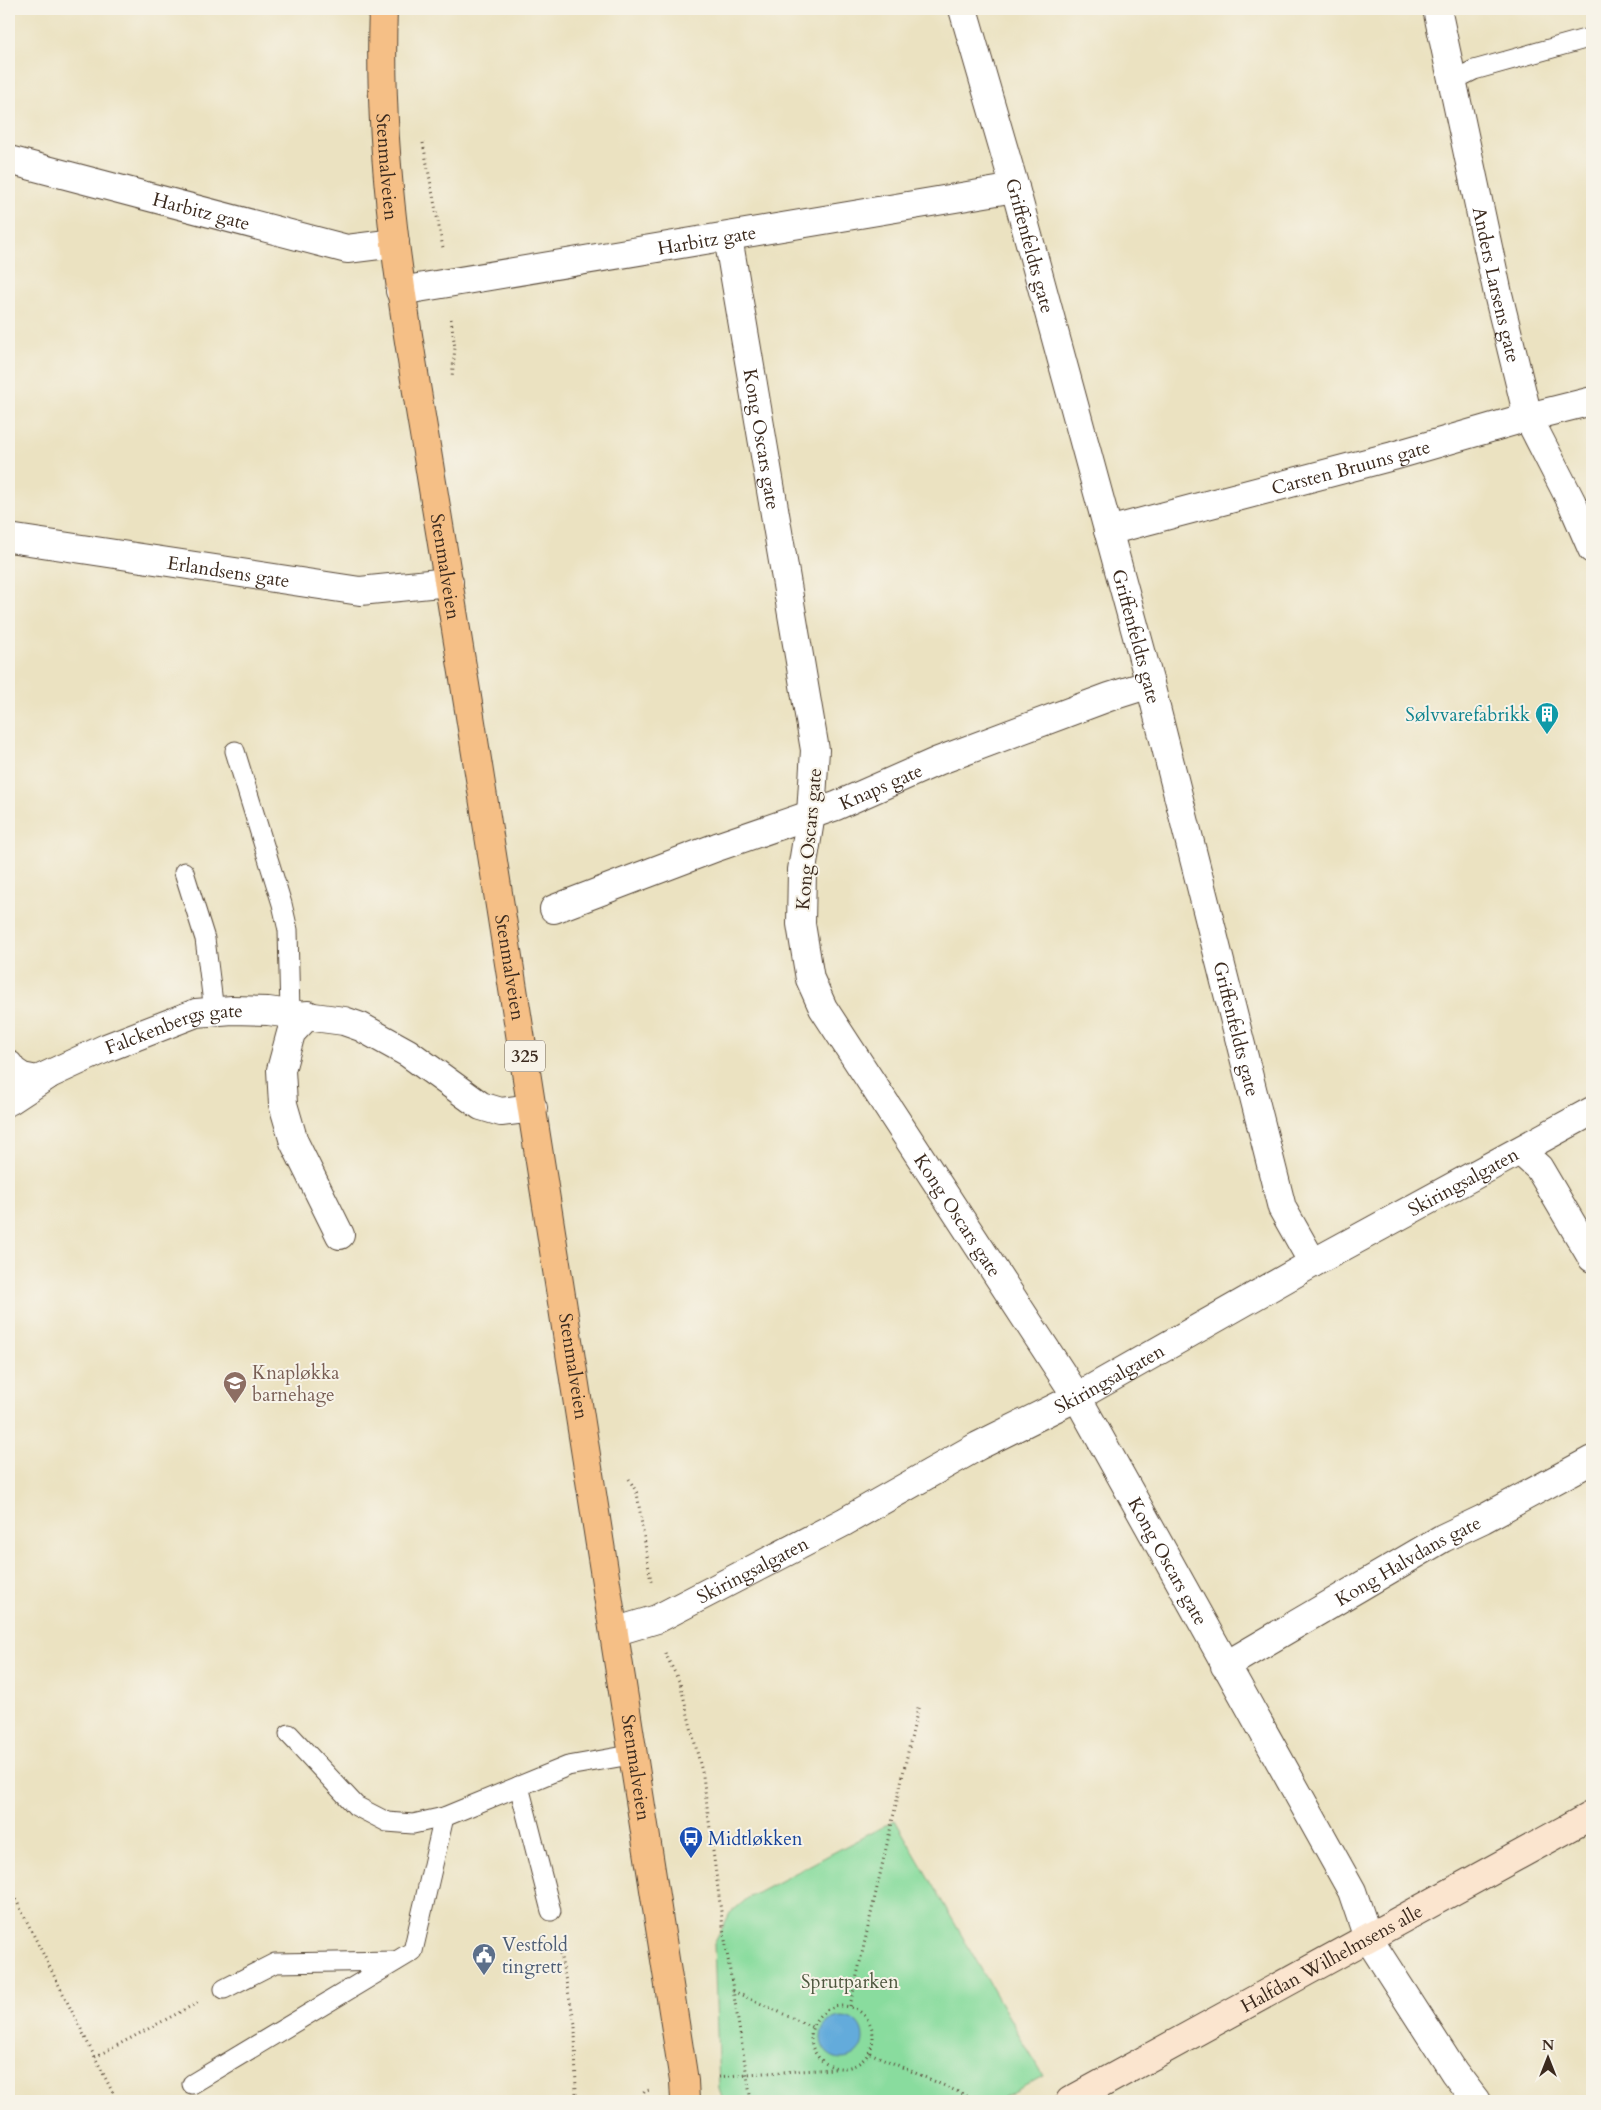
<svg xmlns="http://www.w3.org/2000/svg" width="1601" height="2110" font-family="Cardo,serif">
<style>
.green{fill:#89dc9e;stroke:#62835e}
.water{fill:#64abdb;stroke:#506a7c}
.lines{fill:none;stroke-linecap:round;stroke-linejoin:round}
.service-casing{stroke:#554636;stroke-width:21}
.minor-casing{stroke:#554636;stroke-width:30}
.secondary-casing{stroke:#554636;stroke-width:30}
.primary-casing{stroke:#554636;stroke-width:30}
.path{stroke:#554636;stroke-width:3;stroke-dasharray:1 4;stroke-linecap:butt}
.service{stroke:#fff;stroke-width:19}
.minor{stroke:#fff;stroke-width:28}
.secondary{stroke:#fbe5cf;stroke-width:28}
.primary{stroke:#f5bf86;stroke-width:28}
.labels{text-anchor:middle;stroke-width:4;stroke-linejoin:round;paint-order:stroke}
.shield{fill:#f7f3e8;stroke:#73665b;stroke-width:1}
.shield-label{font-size:18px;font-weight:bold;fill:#3b2a1e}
.street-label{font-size:19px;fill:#3b2a1e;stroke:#f7f3e8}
.culture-label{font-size:19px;fill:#0d838f;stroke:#f7f3e8;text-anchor:end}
.education-label{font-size:19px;fill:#785e54;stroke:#f7f3e8;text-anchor:start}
.transit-label{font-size:19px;fill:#164399;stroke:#f7f3e8;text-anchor:start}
.service-label{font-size:19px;fill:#4e5e75;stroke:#f7f3e8;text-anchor:start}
.park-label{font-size:19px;fill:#4e563e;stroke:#f7f3e8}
</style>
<rect width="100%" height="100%" fill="#f7f3e8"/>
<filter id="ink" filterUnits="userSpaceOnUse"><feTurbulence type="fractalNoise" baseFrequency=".02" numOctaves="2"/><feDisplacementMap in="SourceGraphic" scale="10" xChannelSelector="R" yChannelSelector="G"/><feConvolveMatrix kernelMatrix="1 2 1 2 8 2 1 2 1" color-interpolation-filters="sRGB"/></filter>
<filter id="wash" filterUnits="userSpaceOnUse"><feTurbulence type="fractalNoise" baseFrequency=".0096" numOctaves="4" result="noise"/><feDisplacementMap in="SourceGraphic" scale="20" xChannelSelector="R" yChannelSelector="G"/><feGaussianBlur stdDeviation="1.12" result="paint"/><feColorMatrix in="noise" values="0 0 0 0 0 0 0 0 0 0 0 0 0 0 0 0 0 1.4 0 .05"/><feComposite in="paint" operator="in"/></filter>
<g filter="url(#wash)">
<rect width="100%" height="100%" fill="#ebe2c1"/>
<polygon class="green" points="895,1820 1043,2076 997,2101 723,2101 719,2089 714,1944 730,1913 748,1898"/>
<circle class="water" cx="842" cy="2038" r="21"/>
</g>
<g filter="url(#ink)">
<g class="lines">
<g class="service-casing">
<g id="service">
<polyline points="1452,81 1474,70 1592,37"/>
<polyline points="235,751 282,904 288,930 290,1013"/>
<polyline points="184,872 205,939 214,1011"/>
<polyline points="289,1734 356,1806 387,1822 413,1824 444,1817 568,1766 636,1754"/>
<polyline points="519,1786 551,1911"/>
<polyline points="224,1989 275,1963 396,1961"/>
<polyline points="192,2084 413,1951 444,1817"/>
</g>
</g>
<g class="minor-casing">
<g id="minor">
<path id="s1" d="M963,9L1015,188L1150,684L1282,1208L1313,1263"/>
<path id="s2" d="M1437,9L1498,294L1528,417L1572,503L1592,549"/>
<path id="s3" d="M9,160L347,249L395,243"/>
<path id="s4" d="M728,237L815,750L811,814L802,870L801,924L810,979L823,1008L1077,1397L1352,1891L1368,1938L1454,2072L1476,2101"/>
<path id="s5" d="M400,291L1015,188"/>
<path id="s6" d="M1108,531L1393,456L1528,417L1592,401"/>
<path id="s7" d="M9,538L360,591L449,582"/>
<path id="s8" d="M554,909L717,847L836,806L938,761L1109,697L1150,684"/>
<polyline points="308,1015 291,1033 281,1070 283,1104 294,1142 340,1235"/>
<path id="s9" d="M9,1065L13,1071L22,1077L37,1080L106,1048L196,1013L232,1010L268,1011L344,1021L361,1027L408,1053L481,1106L501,1112L533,1108"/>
<polyline points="9,1101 47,1076"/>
<polyline points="1520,1151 1539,1168 1592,1258"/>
<path id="s10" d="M617,1631L657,1619L844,1522L978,1446L1077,1397L1313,1263L1592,1111"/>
<path id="s11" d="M1225,1666L1443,1538L1483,1519L1592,1460"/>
</g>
</g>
<g class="secondary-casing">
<g id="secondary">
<path id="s12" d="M1070,2101L1592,1815"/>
</g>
</g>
<g class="primary-casing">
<g id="primary">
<path id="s13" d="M383,9C377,161 403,309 428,458C447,569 464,680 482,791C552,1221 620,1651 684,2081L685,2101"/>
</g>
</g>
<g class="path">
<polyline points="423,143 443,248"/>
<polyline points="451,319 455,348 452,377"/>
<polyline points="629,1479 637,1493 651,1582"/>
<polyline points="665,1653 680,1683 703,1776 724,1934 751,2101"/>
<polyline points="9,1886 117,2101"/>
<polyline points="557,1939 575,2024 576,2101"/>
<polyline points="733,1991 812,2027"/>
<circle cx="842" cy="2037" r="31"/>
<polyline points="850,2006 919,1704"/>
<polyline points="870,2053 979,2101"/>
<polyline points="95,2057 199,2002"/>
<polyline points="719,2077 747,2074 835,2069"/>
<polyline points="577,2100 587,2101"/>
<polyline points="638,2101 645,2091 650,2090"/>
</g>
<use href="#service" class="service"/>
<use href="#minor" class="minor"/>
<use href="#secondary" class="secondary"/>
<use href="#primary" class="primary"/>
</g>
</g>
<defs>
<g id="building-pin" transform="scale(1.25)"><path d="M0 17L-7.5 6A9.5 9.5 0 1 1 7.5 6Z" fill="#0f9aa8" stroke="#f7f3e8"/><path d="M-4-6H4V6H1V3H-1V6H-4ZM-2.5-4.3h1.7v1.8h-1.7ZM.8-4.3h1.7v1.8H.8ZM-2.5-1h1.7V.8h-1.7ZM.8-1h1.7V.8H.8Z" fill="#fff"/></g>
<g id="school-pin" transform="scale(1.25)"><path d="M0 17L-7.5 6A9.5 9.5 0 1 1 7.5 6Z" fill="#8d6e63" stroke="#f7f3e8"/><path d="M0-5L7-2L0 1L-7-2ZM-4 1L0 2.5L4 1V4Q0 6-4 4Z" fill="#fff"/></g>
<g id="bus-pin" transform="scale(1.25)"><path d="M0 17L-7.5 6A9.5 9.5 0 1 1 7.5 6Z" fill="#1a4fb4" stroke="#f7f3e8"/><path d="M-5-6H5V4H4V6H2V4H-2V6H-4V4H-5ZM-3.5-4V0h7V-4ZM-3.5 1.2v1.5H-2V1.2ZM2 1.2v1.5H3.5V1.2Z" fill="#fff"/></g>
<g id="civic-pin" transform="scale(1.25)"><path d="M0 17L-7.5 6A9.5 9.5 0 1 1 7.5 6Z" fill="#5c6f8a" stroke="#f7f3e8"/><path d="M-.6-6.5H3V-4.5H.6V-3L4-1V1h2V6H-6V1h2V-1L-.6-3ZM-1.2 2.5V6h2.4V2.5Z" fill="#fff"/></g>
</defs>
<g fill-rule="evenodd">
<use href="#building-pin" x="1547" y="714"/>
<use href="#school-pin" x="235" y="1383"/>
<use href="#bus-pin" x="691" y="1838"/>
<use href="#civic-pin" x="484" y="1955"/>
</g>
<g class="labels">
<rect class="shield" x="505" y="1040.5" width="40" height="31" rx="4"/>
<g class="shield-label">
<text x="525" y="1062">325</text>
</g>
<g class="street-label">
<text dy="7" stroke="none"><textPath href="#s13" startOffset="158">Stenmalveien</textPath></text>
<text dy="7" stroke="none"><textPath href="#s3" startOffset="199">Harbitz gate</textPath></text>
<text dy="7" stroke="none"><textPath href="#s5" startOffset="311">Harbitz gate</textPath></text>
<text dy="7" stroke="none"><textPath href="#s1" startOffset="246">Griffenfeldts gate</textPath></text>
<text dy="7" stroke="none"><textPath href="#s2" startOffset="282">Anders Larsens gate</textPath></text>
<text dy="7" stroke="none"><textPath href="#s4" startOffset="205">Kong Oscars gate</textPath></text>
<text dy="7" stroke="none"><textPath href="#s6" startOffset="251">Carsten Bruuns gate</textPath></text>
<text dy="7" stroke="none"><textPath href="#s13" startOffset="562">Stenmalveien</textPath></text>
<text dy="7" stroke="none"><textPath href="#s7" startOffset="222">Erlandsens gate</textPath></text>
<text dy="7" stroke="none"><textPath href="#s1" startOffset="651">Griffenfeldts gate</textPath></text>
<text dy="7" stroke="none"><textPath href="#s8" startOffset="349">Knaps gate</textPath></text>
<text transform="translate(808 839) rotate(-85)" y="7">Kong Oscars gate</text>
<text dy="7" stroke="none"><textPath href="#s13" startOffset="968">Stenmalveien</textPath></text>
<text dy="7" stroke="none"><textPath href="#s1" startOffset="1056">Griffenfeldts gate</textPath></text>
<text dy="7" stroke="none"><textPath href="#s9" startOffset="181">Falckenbergs gate</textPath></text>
<text dy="7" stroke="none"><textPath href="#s10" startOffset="959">Skiringsalgaten</textPath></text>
<text dy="7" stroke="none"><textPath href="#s4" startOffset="1030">Kong Oscars gate</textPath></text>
<text dy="7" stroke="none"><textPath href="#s13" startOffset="1372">Stenmalveien</textPath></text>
<text dy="7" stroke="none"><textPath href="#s10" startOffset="554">Skiringsalgaten</textPath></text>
<text dy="7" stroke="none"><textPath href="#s4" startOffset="1435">Kong Oscars gate</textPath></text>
<text dy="7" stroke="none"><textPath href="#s11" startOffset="211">Kong Halvdans gate</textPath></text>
<text dy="7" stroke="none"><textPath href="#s10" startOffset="149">Skiringsalgaten</textPath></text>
<text dy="7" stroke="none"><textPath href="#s13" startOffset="1778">Stenmalveien</textPath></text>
<text dy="7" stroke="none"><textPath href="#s12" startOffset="298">Halfdan Wilhelmsens alle</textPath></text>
</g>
<g class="culture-label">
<text x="1530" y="721">Sølvvarefabrikk</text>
</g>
<g class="education-label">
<text x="252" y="1379">Knapløkka<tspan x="252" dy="22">barnehage</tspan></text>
</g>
<g class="transit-label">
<text x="708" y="1845">Midtløkken</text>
</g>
<g class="service-label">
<text x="502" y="1951">Vestfold<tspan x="502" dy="22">tingrett</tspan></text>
</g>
<g class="park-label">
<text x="850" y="1988">Sprutparken</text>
</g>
</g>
<rect width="1601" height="2110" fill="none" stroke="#f7f3e8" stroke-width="30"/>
<g transform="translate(1548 2058)" stroke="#f7f3e8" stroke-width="4" paint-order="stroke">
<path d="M0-4L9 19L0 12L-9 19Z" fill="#3b2a1e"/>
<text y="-8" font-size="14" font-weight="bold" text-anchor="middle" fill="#3b2a1e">N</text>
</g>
</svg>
